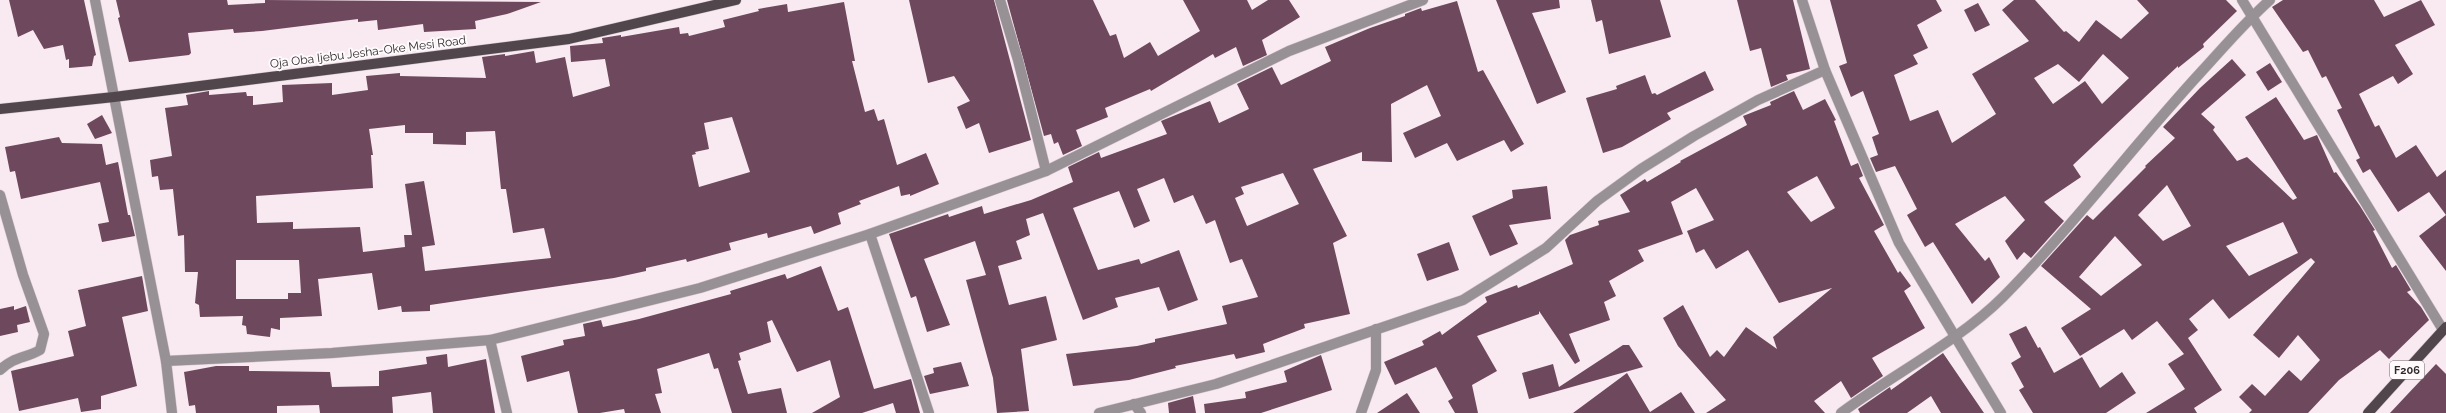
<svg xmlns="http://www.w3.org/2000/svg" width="2446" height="413" font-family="Raleway,sans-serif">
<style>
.building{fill:#6e485d;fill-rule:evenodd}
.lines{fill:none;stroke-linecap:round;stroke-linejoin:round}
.minor-casing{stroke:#d5c6ce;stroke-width:11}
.major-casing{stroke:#d5c6ce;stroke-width:11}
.minor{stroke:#979094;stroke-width:10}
.major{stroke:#51464b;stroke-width:10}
.labels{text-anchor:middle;stroke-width:4;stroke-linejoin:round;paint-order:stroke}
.shield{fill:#fefafc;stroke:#6d686a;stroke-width:1}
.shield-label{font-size:11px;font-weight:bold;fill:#2f292c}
.street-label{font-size:12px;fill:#2f292c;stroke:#fefafc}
</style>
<rect width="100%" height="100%" fill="#f9e9f1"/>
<g class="building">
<polygon points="9,0 84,0 96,55 94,56 92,66 69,68 69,59 66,60 63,45 44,49 33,30 18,37"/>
<polygon points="116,0 227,0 228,5 265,3 265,0 541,2 507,14 475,21 476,29 424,32 423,24 378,30 377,20 358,22 358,19 262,31 234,33 233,29 188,33 191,53 189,55 129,62 118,18 120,17"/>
<polygon points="909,0 994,0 1031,140 989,153 979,123 966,129 957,107 970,101 954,76 928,83"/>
<polygon points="1007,0 1093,0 1110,36 1116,34 1124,58 1150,42 1158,56 1200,31 1183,0 1247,0 1252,10 1268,0 1289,0 1300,17 1262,40 1267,55 1243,66 1236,47 1215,58 1213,54 1151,91 1150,89 1105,108 1108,117 1076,130 1082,146 1063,155 1058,142 1054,144 1051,134 1044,136"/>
<polygon points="1496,0 1559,0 1560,8 1532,13 1566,92 1537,104"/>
<polygon points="1591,0 1660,0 1671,37 1609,54 1602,20 1596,22"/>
<polygon points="1737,0 1793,0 1810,69 1786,75 1788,80 1771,87 1761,48 1750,51"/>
<path d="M1830,0H1936L1942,11L1917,25L1928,48L1913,55L1918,64L1894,75L1910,121L1938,110L1952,143L1996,114L1972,74L2029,41L2002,10L2014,0H2035L2064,32L2066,31L2079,42L2096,20L2121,39L2149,13L2137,0H2226L2237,11L2203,44L2204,47L2178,68V66L2073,165L2081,177L2044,202L2064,221L2031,258L2024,252L2017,260L2005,241L2025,220L2005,196L1955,224L1985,261L1989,257L2000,277L1972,304L1933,242L1925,247L1907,215L1917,209L1895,166L1876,172L1870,158L1878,155L1872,137L1879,134L1863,91L1851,97L1839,66L1847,63ZM2103,54L2129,78L2102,104L2085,81L2053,104L2034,78L2058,64L2079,82Z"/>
<polygon points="2283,0 2374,0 2384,17 2421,0 2435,25 2395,45 2413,74 2398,84 2393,76 2359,94 2375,127 2379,125 2396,158 2416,145 2437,177 2446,170 2446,271 2419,236 2446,215 2429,192 2398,212 2370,169 2363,173 2356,160 2360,158 2337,110 2342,108 2326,76 2322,78 2308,50 2303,52 2272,7"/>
<path d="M1457,1L1478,72L1483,70L1524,144L1511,152L1504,140L1457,161L1447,143L1415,158L1403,133L1441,116L1427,85L1391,104L1392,162L1362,161V152L1313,169L1347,236L1333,243L1350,314L1304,324L1305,328L1263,344L1265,352L1236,359L1234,354L1175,366L1176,368L1129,380L1073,386L1066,354L1137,346L1155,342V339L1227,324L1222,306L1258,297L1242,259L1230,263L1215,220L1206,224L1193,195L1174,203L1164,178L1137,189L1150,221L1134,228L1119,191L1073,208L1098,270L1139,259L1141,264L1179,250L1198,300L1168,311L1159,287L1115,298L1118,307L1083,320L1043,213L1026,219L1030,235L1016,241L1022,259L998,266L1009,305L1046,296L1057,340L1021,349L1029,411L997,413L993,378L966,280L986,275L975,241L924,259L950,325L927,332L916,296L911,298L889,234L948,214L949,217L982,206L984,214L1031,200L1073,182L1068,167L1099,152L1101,158L1167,134L1161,121L1210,101L1219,123L1249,109L1237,84L1272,67L1281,85L1331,61L1325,47L1370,28L1405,16V14L1421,8L1422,11ZM1283,173L1299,204L1247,226L1235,198L1244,194L1241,187Z"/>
<path d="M844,2L855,61H852L865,112L874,109L878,121L884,119L897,165L926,153L939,184L910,196V194L901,196L899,186L859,201L861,204L838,213L841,224L814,234L811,226L768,238L767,233L729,243L731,250L687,262L686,259L646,268V271L614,278L430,305V311L402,312L401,306L378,310L372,273L318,279L322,316L280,318V330L271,328L270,337L247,334L246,326L242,325L243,316L200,317L199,305L195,303L198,272H185L184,235L178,236L173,189L160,190L158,176L152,177L150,160L172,156L165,108L188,105L186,95L209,91V95L246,92L247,96H253V105L283,102L282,85L332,83V95L368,90L366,76L400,73V76L486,78L482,57L505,54V56L534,51L536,63L565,57L573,97L610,86L605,59L571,62L570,46L603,43L602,38L621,35V37L679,27L680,34L688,33L689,36L725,27L723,20L759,11L758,9L787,4L788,12ZM732,117L750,172L699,187L692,155L696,154L695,152L709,149L704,123ZM405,125V133H433V144L466,145V132L495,131L501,189H506L513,233L544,228L551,258L425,271L422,247L435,245L424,181L405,184L412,235H404L405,247L363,252L360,227L293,229V222L257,223L256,196L373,188L371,155H373L369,129ZM236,260H299L301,293H288V299H236Z"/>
<polygon points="1978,3 1990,25 1975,32 1964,10"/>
<path d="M2232,59L2246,75L2201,114L2215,127L2213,130L2237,161L2247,157L2293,200L2297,198L2245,117L2276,97L2304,140L2317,135L2334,173L2336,172L2360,206L2375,230L2373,231L2392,268L2396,265L2411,290L2407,292L2421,307L2429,320L2389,359L2380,350L2339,380L2308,413H2249L2252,410L2239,397L2252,384L2265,396L2289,370L2301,381L2320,360L2298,335L2279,358L2253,335L2315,262L2311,258L2229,319L2213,299L2189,319L2198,330L2188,338L2222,390L2194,408L2197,413H2146L2185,389L2168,364L2184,354L2157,321L2132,340L2124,329L2080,356L2061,328L2091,309L2041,266L2087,215L2093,220L2146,167L2145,166L2175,138L2163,127L2200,88ZM2167,185L2191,226L2163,241L2138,215ZM2283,222L2298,253L2249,276L2226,246ZM2115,236L2142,265L2101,296L2079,277Z"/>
<polygon points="2270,63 2282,82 2268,91 2256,72"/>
<polygon points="1705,71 1714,90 1667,113 1671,119 1622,147 1603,153 1586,98 1617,89 1616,86 1645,75 1652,94 1655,93 1657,95"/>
<path d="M1794,91L1803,110L1825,99L1836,120L1834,121L1851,166L1858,163L1863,176L1859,178L1884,225L1874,231L1898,273L1900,271L1911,286L1904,291L1925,328L1872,358L1883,376L1851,398L1841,381L1814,401L1825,413H1706L1726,400L1678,346L1663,318L1683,305L1710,357L1717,350L1724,357L1746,327L1777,349L1773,337L1832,288L1779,303L1748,250L1716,269L1704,249L1696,253L1687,231L1714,220L1696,188L1671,202L1683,234L1638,250L1644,261L1609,281L1616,296L1604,302L1610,320L1569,334L1580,361L1575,364L1539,311V314L1477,336L1497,371L1472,385L1478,413H1455L1448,401L1453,398L1436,367L1395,385L1384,362L1424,345L1422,341L1440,331L1442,335L1487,302L1485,297L1517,285L1518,288L1573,264L1565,240L1570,235L1599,225L1598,221L1630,212L1620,195L1645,179L1647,182L1681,162L1680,161L1747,125L1743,116L1771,105L1770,102ZM1817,176L1835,208L1811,222L1787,192Z"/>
<polygon points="102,115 112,133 95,139 87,124"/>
<polygon points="59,137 62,143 102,144 106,165 118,162 128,215 130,215 135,236 102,242 98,224 109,222 100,182 21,199 15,171 10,172 5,147"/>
<polygon points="1547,186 1551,219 1509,225 1518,244 1490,256 1472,216 1513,198 1512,190"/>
<polygon points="1449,242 1459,270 1427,281 1417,254"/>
<polygon points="821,266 838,311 848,307 874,389 911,379 920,413 896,413 893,403 862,413 812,413 840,397 830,360 797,372 772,320 767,322 771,342 739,353 741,360 738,361 748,394 781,388 787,413 732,413 718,368 714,369 709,353 657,369 662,393 655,394 661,413 625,413 624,409 600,413 578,413 569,371 527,382 521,356 564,345 563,340 585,336 583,324 601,320 603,327 639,319 731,294 730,291 785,274 787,279"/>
<polygon points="142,276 148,311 122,317 137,386 101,396 101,409 81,412 78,398 19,411 11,371 74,356 68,331 86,326 78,290"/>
<polygon points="14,306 14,310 26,306 30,322 17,325 18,332 0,336 0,309"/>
<polygon points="2026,326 2038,348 2040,347 2054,373 2082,357 2100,388 2122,372 2136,393 2106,413 2033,413 2019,390 2024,387 2011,363 2021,357 2009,334"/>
<polygon points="1623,345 1629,345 1643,367 1529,399 1522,373 1553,364 1559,387"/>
<polygon points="1943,353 1984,413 1941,413 1931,396 1907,413 1860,413 1858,409 1890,387 1891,390"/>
<polygon points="447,354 448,367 486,359 495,413 433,413 431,392 392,397 393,413 320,413 319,405 277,406 277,413 196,413 195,405 189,406 184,372 216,366 249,366 249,371 330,372 332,387 379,386 379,371 427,364 426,357"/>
<polygon points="1321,355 1332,390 1261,413 1205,413 1204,404 1246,398 1245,392 1287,382 1284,371"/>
<polygon points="961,362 969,386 930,394 924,376 934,373 933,368"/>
<polygon points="2436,364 2446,374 2446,413 2390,413"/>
<polygon points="1627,373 1650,412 1681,392 1695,413 1573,413"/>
<polygon points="1407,393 1420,413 1377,413"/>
<polygon points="1193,396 1196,413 1169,413 1168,403"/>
</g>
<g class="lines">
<g class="minor-casing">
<g id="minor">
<polyline points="95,0 166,361 172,413"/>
<polyline points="1000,0 1018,60 1046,171"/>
<polyline points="1802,0 1825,70 1899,243 2001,413"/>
<polyline points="2242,0 2443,330"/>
<path d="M0,195L23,275L44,334L40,350C24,359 15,356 0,370"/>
<polyline points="870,234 929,413"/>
<polyline points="490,340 507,413"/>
<polyline points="166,361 332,353 490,340 700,288 870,234 1046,171 1289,51 1423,0"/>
<polyline points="1134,404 1141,413"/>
<polyline points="1099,413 1216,384 1463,300 1546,248 1597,201 1641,169 1694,136 1758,100 1825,70"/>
<polyline points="1361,413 1376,370 1376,329"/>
<path d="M1841,413C1892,375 1959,341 2003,297C2073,226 2134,145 2201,72C2224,47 2245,22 2270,0"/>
</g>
</g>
<g class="major-casing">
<g id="major">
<polyline points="0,109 114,97 569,39 736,0"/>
<polyline points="2368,413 2446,327"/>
</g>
</g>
<use href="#minor" class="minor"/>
<use href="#major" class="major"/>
</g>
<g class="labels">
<rect class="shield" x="2390" y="361" width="34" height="18" rx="3"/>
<g class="shield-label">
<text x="2407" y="374">F206</text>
</g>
<g class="street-label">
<text transform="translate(368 52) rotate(-7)" y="4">Oja Oba Ijebu Jesha-Oke Mesi Road</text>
</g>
</g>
</svg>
